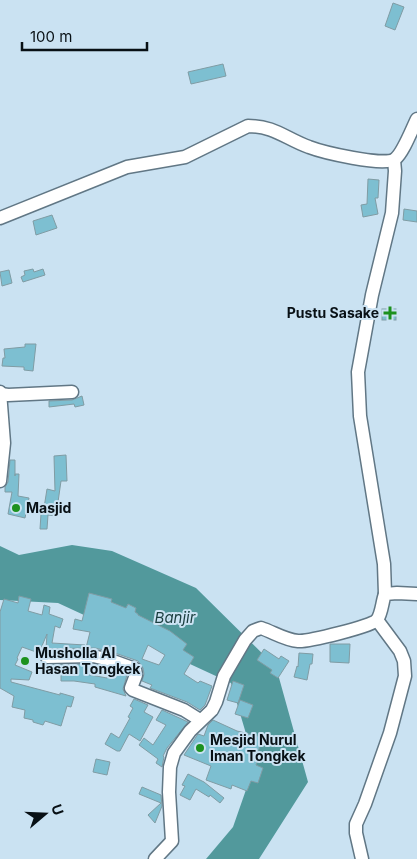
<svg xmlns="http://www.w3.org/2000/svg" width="417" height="859" font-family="Inter,sans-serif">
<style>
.water{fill:#52999c}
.building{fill:#7dbfd1;stroke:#809ca4;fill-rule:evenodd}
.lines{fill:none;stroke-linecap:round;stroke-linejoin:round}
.minor-casing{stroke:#617785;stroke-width:15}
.minor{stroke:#fff;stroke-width:12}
.poi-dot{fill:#1c911e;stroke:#cae2f2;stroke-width:2}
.labels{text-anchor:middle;stroke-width:4;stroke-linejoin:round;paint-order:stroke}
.poi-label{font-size:14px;font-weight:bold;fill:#081015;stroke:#cae2f2;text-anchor:start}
.water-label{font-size:15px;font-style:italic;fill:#1b3e3f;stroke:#cae2f2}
</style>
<rect width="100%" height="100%" fill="#cae2f2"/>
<polygon class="water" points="72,545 112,551 196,588 276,667 308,782 259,859 206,859 233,827 255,764 231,683 58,603 0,600 0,546 19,555"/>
<g class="building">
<polygon points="393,3 404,7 395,30 385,26"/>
<polygon points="223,64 226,76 191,84 188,72"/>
<polygon points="368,179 379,180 378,198 375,198 378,214 363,217 361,205 367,204"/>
<polygon points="404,209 417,211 417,222 403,220"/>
<polygon points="52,215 57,228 36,235 33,221"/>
<polygon points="33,269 34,272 43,269 45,275 23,282 21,277 25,275 24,271"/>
<polygon points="9,270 12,283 2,286 0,272"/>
<rect x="382" y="309" width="14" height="11"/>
<polygon points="25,344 36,344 33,371 24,370 24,367 2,366 3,358 5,358 4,349 25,347"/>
<polygon points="82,396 84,405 75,407 74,404 49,407 49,401 72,400"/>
<polygon points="66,455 67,481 61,481 57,509 59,509 58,516 48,515 47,529 40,529 41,514 43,514 47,489 55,491 54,456"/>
<polygon points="10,460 15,460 15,476 15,474 19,474 18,496 29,498 25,518 8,514 12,492 5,492 5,487 8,482"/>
<path d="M89,593L112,599L111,602L126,608L128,604L136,608L135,612L138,614V615L170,631L187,644L183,650L194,657L184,674L198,683L200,681L212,686L205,705L200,710L187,702L150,688L152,685L142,681L144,674L143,668L138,661L112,652L95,648H86L90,632L73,629L75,619L82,621ZM148,645L165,655L159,665L142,659Z"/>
<polygon points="19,596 31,599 28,611 42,615 44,605 50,607 49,614 63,619 60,628 55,626 52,643 85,645 85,648 46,649 47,634 39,653 22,647 17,658 18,659 15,665 32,672 29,680 11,679 11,682 60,695 60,693 74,697 71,707 67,706 61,726 45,721 43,725 33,722 33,720 24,718 25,710 12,707 14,696 0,688 0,612 4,599 18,603"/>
<polygon points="330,644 350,644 349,663 330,662"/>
<polygon points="264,649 279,659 281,656 289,661 278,678 270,673 272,670 257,660"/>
<polygon points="299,653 313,654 312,664 310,664 307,680 294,677 297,666 298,667"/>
<polygon points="85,664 85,674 107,678 110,669 127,675 123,689 126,696 95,687 95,684 74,681 61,681 61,672 46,671 46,665"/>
<polygon points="233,681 244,685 238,703 227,700"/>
<polygon points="134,699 148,705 144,712 153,717 140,741 129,734 120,751 117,751 105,744 111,733 119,738 130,718 128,717 133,708 130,706"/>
<polygon points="240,700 253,705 248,718 235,714"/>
<polygon points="162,710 188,722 167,748 163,756 164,757 162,767 156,763 158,759 139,745 144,738 153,745 166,725 156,720"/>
<polygon points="213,720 237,731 262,737 258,753 260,754 256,765 263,768 258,783 251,781 247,791 232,785 231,789 206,780 211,766 184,755 198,734 204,736 208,725"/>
<polygon points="96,759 110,762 107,775 93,772"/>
<polygon points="188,774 204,782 224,798 220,803 210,795 209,797 196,789 190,800 180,795 185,786 182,785"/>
<polygon points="142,787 161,795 162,806 155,823 148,815 161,803 139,794"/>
</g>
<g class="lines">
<g class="minor-casing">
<g id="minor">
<path d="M0,218L127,167L185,157L248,126C275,126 286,139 309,147C322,152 384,167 395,159C403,153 412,129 417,119"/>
<polyline points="0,392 4,443 0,481"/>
<polyline points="1,394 8,395 72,392"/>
<polyline points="385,594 384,564 360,416 358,372 372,295 392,213 395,171 394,160"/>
<polyline points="47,657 93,656 110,660 135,669 136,675 131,688 133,690 184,710 200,720"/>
<path d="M155,859L172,841L169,792L170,767L174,753L190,731L212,710L216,702L224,676L245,640L253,631L261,628C273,632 285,640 298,641C307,642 373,626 377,620C382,613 382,602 385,594L397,593L417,594"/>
<polyline points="362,859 356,833 356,824 365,804 390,733 405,676 404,661 400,651 377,620"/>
</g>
</g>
<use href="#minor" class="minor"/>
</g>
<g class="poi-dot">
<path d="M387.5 305.5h5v5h5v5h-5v5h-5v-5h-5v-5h5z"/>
<circle cx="16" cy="508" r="5"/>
<circle cx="25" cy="661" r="5"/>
<circle cx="200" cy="748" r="5"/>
</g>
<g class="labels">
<g class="poi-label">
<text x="379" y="318" text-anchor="end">Pustu Sasake</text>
<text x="26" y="513">Masjid</text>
<text x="35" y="658">Musholla Al<tspan x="35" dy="16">Hasan Tongkek</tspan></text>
<text x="210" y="745">Mesjid Nurul<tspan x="210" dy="16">Iman Tongkek</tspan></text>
</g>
<g class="water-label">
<text x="175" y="623">Banjir</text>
</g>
</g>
<g transform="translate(45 814) rotate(71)" stroke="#cae2f2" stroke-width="4" paint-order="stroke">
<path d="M0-4L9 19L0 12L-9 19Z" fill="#081015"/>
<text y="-8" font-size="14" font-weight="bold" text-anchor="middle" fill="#081015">U</text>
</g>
<path d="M22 42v8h125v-8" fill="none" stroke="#081015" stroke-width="2.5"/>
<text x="30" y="42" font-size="15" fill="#081015" stroke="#cae2f2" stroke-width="4" paint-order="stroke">100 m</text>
</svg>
